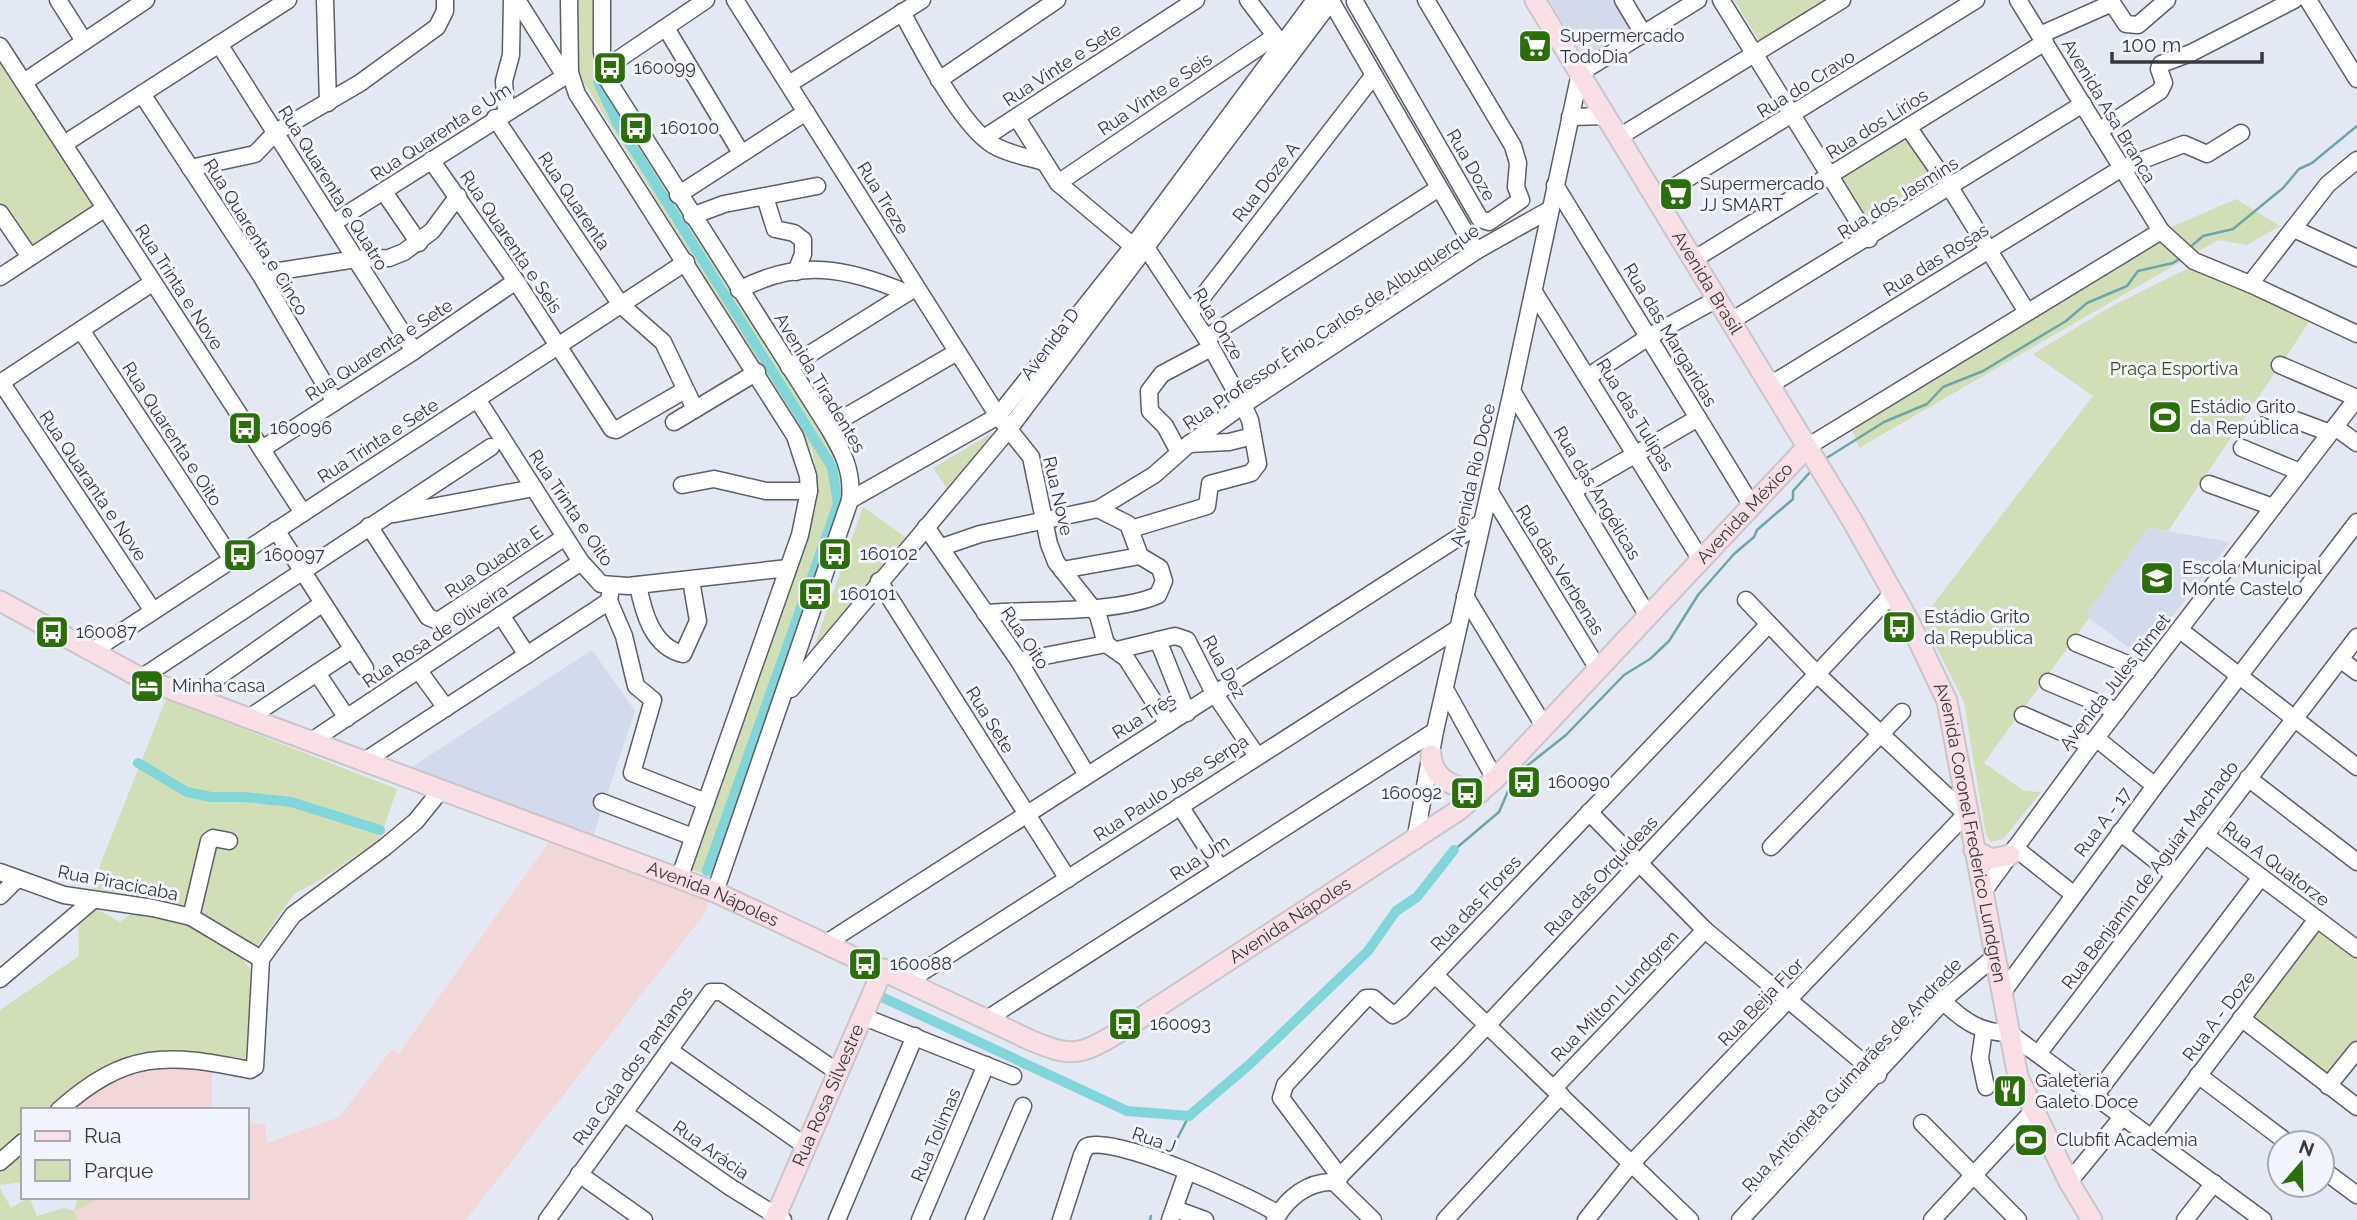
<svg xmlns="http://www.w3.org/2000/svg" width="2357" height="1220" font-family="Raleway,sans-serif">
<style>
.built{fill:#d3daec}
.industrial{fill:#f2d7d8}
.green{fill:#d1deb6}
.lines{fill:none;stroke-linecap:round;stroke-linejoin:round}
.stream{stroke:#6ba7aa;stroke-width:2.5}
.canal{stroke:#81d6d9;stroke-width:10}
.minor-casing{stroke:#5c5f69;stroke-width:19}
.major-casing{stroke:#c7c7c9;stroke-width:23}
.minor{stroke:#fff;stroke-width:16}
.major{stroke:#f8dfe6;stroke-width:19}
.labels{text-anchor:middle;stroke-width:6;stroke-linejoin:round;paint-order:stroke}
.poi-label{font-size:18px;fill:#37383d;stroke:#f2f5fe;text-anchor:start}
.street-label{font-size:18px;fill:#37383d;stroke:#f2f5fe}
.park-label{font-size:18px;fill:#404f0c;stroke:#f2f5fe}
</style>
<rect width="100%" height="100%" fill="#e4e8f3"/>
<g class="built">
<polygon points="1549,0 1617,0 1636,31 1587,61"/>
<polygon points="2148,528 2230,542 2141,657 2085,615"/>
<polygon points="592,650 635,711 590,845 404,772"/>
</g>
<g class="industrial">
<polygon points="549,842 709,902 706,912 466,1220 78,1220 74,1211 100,1197 247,1197 247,1123 265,1124 267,1143 339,1117 392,1049 399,1053"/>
<polygon points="188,1066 212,1071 212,1109 216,1110 69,1110 86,1095 136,1069"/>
</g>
<g class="green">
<polygon points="571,0 596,0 603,75 828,431 848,493 716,879 687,867 816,507 817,478 812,450 584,83 569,48"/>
<polygon points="1734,0 1836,0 1763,47"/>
<polygon points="0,45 104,209 30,257 0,213"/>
<polygon points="1917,131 1951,186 1872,233 1839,178"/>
<polygon points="2236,199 2280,226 2247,245 2218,240 1859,448 1849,422 2167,229"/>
<polygon points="2191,267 2312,318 2168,531 2148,528 2086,614 2089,618 1984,763 2024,791 2041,792 2003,839 1991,842 1986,835 1964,702 1922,619 2093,396 2033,354 2112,306"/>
<polygon points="1008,424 950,493 933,468"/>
<polygon points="863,507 912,542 808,664"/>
<polygon points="166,699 397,789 380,839 320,880 294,894 257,947 184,905 91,888"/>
<polygon points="95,908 120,922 133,912 191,923 237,952 251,970 249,1062 141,1052 113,1064 71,1090 48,1110 23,1110 23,1131 0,1150 0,1010 79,956 78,920"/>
<polygon points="2318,922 2357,952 2357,1039 2327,1079 2247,1016"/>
<polygon points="23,1146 23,1182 0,1185 0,1162"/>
<polygon points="0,1188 11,1208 29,1197 37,1216 64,1208 74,1211 78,1197 104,1197 74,1211 78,1220 0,1220"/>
</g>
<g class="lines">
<g class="stream">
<polyline points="2188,249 2203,236 2233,229 2283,188 2299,169 2312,163 2357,126"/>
<polyline points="1825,459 1884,422 1927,404 1943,387 1983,371 2066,321 2087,303 2127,286 2138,271 2173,263 2182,257"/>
<polyline points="1454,850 1499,812 1509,789 1523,769 1566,735 1624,675 1650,659 1669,641 1698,595 1734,554 1754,537 1757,530 1793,499 1793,491 1812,470"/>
<polyline points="1176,1141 1189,1116"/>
<polyline points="1150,1220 1151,1216"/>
</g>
<g class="canal">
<polyline points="598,82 616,121 832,467 838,504 707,871"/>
<polyline points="138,763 187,792 211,797 244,797 291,802 380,830"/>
<polyline points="871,992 1127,1111 1189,1116 1250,1064 1368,951 1396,911 1417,897 1454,850"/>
</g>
<g class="minor-casing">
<g id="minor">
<polyline points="58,0 84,41"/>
<polyline points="325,0 328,103"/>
<polyline points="517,0 565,76"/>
<polyline points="569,0 570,73 577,94 795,436 808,476 809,491 800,535 679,879"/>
<path d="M602,0V52L607,79L828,427C843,452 853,471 850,500L715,892"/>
<polyline points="735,0 998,416 1031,457 1049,544 1056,562 1098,615 1106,644 1126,658 1168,724"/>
<polyline points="1248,0 1280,42"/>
<polyline points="1623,0 1644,35"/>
<polyline points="1721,0 1869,239"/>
<polyline points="2110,0 2126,24 2138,25 2167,0"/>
<polyline points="2308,0 2357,79"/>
<polyline points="1331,1 1476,251"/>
<polyline points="1355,2 1480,219 1489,222 1521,200 1516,187 1518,163 1513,146 1426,0"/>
<path d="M902,12C920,46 961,126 993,145C1008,154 1027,157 1044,162"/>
<polyline points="666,28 741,153"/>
<polyline points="2040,35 2112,3"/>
<polyline points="219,44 414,351"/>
<polyline points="0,46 303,513"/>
<polyline points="604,69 706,0"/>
<polyline points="939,80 1057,0"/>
<polyline points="24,82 146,0"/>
<polyline points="789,84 922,0"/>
<polyline points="142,94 260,274 335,402"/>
<polyline points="506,112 504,81 511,55 512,0"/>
<polyline points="1570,117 1606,116"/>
<polyline points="495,118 621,305 663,342 694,407"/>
<polyline points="1017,118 1058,183 1133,246"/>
<polyline points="1908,127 1951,189 2027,312"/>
<polyline points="2099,131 2160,91 2164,83 2159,69 2161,64 2191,53 2294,0"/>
<polyline points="1619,137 1842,0"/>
<polyline points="984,138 1196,0"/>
<polyline points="64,144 288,0"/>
<polyline points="431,160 516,281 612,429 616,430 685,390"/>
<polyline points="2357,160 2328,184 2250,284 2357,334"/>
<polyline points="190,168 255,154 276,132 360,83 437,27 445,11 445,0"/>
<polyline points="1058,183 1274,37"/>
<polyline points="1555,185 1752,506"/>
<polyline points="384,192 419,243"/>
<polyline points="678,195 806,112"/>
<polyline points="765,197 775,229 794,233 803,240 803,254 796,272"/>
<polyline points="1656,198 1976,0"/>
<polyline points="0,213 30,257"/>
<polyline points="692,216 724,204 817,186"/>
<polyline points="333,223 570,73"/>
<polyline points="2294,229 2357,258"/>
<polyline points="2161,231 2194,261 2250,284"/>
<polyline points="1693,260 2045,42"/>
<polyline points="260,274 356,259 389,258 404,252 432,231 458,196"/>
<polyline points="0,277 104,209"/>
<path d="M739,290C799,258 848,268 907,293"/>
<polyline points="1534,292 1701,560"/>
<polyline points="1190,313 1374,75"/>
<polyline points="1731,321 2083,104"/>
<polyline points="81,330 231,558"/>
<polyline points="1206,338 1439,188"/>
<polyline points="2280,365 2357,398"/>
<polyline points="789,367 912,290"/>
<polyline points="1589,376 1650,336 1717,299"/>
<polyline points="1,382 153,611"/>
<polyline points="0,383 152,283"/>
<polyline points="1770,385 2122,168 2184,144 2207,154 2241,133"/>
<polyline points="1512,391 1648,616"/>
<polyline points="477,399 581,562 601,584 628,586 788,568"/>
<polyline points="2266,409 2330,433"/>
<polyline points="674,422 757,372"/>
<polyline points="828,427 957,352"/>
<polyline points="2335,427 2357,443"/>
<polyline points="1189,444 1229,442 1253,436"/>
<polyline points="1807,447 2161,231 2018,0"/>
<polyline points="2242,448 2300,472"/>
<polyline points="262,449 414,351 516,281"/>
<polyline points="1179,452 1165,426 1150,411 1149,391 1162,374 1211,348"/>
<polyline points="2209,484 2273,507"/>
<polyline points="682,485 714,479 766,491 809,491"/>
<polyline points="1574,490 1698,418"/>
<polyline points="1490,492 1598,669"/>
<polyline points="850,500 998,416 1133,246 1315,0"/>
<polyline points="394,514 534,488"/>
<polyline points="369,526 428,617 438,621 565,537"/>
<polyline points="926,527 1019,661 1087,775"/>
<polyline points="1131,529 1207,506 1210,484 1251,473 1258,464 1250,420 1243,405 1206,338 1147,249"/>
<polyline points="276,530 365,668"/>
<polyline points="942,547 980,534 1098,509 1154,475 1189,444 1243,405 1476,251 1549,210"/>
<polyline points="1062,570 1140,556"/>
<polyline points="879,581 1068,879"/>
<path d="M638,585C643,611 652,647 683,654L698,621L691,580"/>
<polyline points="1465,596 1544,726"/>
<polyline points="609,601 624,636 636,686 653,700 632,773 706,802"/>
<path d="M985,613C1034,609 1115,614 1158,595L1164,581L1160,568L1140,556L1128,524L1098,509"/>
<polyline points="501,615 527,655"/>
<polyline points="2180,630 2357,767"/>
<polyline points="1158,640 1187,713"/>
<polyline points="2076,643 2147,672"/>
<polyline points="1117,650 1175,636 1187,640 1214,693 1257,756"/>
<polyline points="91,652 686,262"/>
<polyline points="2340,659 2357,672"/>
<polyline points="1019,661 1106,644"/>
<polyline points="419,671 446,708"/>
<polyline points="317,673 347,718"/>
<polyline points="141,678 491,447"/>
<polyline points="2048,682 2117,711"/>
<polyline points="791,689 1009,429 1332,0"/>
<polyline points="1445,689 1495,779"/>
<polyline points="190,697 323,603"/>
<polyline points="2023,715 2091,745"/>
<polyline points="247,719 353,649"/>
<polyline points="2096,738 2155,786"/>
<polyline points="310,742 581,562"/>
<polyline points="363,762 597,609 609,601 611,587"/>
<polyline points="2248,778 2357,862"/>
<polyline points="602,802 693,837"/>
<polyline points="1180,806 1220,868"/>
<polyline points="1589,812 1705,930 1878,1075"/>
<polyline points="2120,832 2174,875"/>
<polyline points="2205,835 2357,949"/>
<polyline points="1415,841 1435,731 1512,391 1580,73 1698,0"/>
<polyline points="1771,847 1902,712"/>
<polyline points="2015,848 2073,894"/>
<polyline points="0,872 64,895 153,908 191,917 261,959"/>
<polyline points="1983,892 2096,738 2357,398"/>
<polyline points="0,896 16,880"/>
<polyline points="191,917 209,841 213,838 229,841"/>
<polyline points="828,942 1481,523"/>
<polyline points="1435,975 1690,1220"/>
<polyline points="0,979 92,901"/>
<polyline points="908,981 1457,629"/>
<polyline points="2002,993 2155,786 2357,522"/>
<path d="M1943,1001C1963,1021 1981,1033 2009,1033L2263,1220"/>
<polyline points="864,1017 1013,1076"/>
<polyline points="2241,1018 2357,1107"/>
<polyline points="987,1019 1435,731"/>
<polyline points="1984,1030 1980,1058 1986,1087"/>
<polyline points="669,1050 807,1147"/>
<polyline points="2038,1054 2357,637"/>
<polyline points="2198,1075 2288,1143"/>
<polyline points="2328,1086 2357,1050"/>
<polyline points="1554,1088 1705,930"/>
<polyline points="2094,1097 2261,877"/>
<path d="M59,1110C127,1050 166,1053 250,1070L255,1067L261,959L293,915L385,847L416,821L441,790"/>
<polyline points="624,1113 730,1187 783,1220"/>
<polyline points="1922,1123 2018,1220"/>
<polyline points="2152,1137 2317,919"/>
<polyline points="0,1162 23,1142"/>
<polyline points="2322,1169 2357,1195"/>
<polyline points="579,1174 644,1220"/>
<polyline points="1340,1177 1281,1098 1285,1085 1366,998 1373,998 1393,1015 1401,1010 1769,624"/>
<polyline points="1334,1182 1460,1054 1893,593"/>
<polyline points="1334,1182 1373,1220"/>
<polyline points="2069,1182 2123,1116"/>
<polyline points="1175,1209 1205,1220"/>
<polyline points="547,1220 711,992 721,992 839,1073"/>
<polyline points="837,1220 915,1036"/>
<polyline points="920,1220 986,1065"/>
<polyline points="974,1220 1023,1106"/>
<path d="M1061,1220L1082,1155L1086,1147C1110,1132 1252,1197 1278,1214"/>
<polyline points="1170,1220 1187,1172"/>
<path d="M1275,1220C1287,1198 1308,1181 1334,1182"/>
<polyline points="1445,1220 1561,1095"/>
<polyline points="1586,1220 1630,1165 1966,814 1818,675 1746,600"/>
<polyline points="1740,1220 1949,995 1993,958"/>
<polyline points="1932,1220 2033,1111"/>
<polyline points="2185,1220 2214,1183"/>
</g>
</g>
<g class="major-casing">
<g id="major">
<path id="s1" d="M1535,0L1853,522L1909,621L1947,701L2018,1077L2069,1182L2092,1220"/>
<path id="s2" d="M0,601L141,678L715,892L1030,1040C1070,1057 1079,1056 1116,1034L1459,810L1495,779L1807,447"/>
<path d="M1431,755C1433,782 1457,787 1480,793"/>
<polyline points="1974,850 1991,859 2010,855"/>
<path id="s3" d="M774,1220L883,969"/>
</g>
</g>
<use href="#minor" class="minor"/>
<use href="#major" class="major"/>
</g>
<defs>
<g id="supermarket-square" transform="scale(1.75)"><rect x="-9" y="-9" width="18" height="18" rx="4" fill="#2b6f0a" stroke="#f2f5fe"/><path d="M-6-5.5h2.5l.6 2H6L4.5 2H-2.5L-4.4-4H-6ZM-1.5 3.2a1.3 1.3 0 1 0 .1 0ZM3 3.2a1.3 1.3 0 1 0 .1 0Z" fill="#fff"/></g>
<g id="bus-square" transform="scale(1.75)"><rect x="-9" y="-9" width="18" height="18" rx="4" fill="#2b6f0a" stroke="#f2f5fe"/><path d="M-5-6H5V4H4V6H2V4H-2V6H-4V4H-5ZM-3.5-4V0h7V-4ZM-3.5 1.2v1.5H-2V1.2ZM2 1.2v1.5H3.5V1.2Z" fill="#fff"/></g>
<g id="stadium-square" transform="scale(1.75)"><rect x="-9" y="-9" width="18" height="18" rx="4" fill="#2b6f0a" stroke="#f2f5fe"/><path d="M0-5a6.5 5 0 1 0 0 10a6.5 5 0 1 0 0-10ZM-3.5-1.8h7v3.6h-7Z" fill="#fff"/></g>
<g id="school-square" transform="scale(1.75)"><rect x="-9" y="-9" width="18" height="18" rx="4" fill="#2b6f0a" stroke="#f2f5fe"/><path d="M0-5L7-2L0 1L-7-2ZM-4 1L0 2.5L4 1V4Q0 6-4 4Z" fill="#fff"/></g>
<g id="hotel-square" transform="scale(1.75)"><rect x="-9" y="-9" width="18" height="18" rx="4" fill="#2b6f0a" stroke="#f2f5fe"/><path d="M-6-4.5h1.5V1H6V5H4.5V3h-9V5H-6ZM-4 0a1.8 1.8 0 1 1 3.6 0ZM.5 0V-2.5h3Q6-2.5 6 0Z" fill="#fff"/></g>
<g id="restaurant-square" transform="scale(1.75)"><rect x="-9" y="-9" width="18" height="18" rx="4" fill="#2b6f0a" stroke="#f2f5fe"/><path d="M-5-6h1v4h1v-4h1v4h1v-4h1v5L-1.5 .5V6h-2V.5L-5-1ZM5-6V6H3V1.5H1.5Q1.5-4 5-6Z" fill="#fff"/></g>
</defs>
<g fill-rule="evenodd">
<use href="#supermarket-square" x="1535" y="46"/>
<use href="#bus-square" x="610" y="68"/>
<use href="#bus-square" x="636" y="128"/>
<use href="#supermarket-square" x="1676" y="194"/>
<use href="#stadium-square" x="2165" y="417"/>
<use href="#bus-square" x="245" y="428"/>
<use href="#bus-square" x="835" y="554"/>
<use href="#bus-square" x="240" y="555"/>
<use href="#school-square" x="2157" y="578"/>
<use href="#bus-square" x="815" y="594"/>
<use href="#bus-square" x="1899" y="627"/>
<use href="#bus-square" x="52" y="632"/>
<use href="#hotel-square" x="147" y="686"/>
<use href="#bus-square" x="1524" y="782"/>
<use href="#bus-square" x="1467" y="793"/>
<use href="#bus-square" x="865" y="964"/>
<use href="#bus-square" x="1125" y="1024"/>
<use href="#restaurant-square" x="2010" y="1091"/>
<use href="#stadium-square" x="2031" y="1140"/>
</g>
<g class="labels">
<g class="poi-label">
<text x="1560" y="42">Supermercado<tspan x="1560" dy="21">TodoDia</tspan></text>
<text x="634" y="74">160099</text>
<text x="660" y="134">160100</text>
<text x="1700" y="190">Supermercado<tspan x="1700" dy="21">JJ SMART</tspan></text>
<text x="2190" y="413">Estádio Grito<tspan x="2190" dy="21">da República</tspan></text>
<text x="270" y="434">160096</text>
<text x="860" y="560">160102</text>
<text x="264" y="561">160097</text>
<text x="2182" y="574">Escola Municipal<tspan x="2182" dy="21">Monte Castelo</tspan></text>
<text x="840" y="600">160101</text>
<text x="1924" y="623">Estádio Grito<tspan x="1924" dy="21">da Republica</tspan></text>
<text x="76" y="638">160087</text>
<text x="172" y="692">Minha casa</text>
<text x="1548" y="788">160090</text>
<text x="1442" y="799" text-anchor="end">160092</text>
<text x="890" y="970">160088</text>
<text x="1150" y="1030">160093</text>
<text x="2035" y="1087">Galeteria<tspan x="2035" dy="21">Galeto Doce</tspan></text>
<text x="2056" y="1146">Clubfit Academia</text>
</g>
<g class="street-label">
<text transform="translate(1062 65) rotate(-33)" y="6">Rua Vinte e Sete</text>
<text transform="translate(1806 84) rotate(-32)" y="6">Rua do Cravo</text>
<text transform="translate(1155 94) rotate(-34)" y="6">Rua Vinte e Seis</text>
<text transform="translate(2109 111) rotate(59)" y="6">Avenida Asa Branca</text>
<text transform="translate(1877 124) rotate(-32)" y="6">Rua dos Lírios</text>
<text transform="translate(441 132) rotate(-33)" y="6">Rua Quarenta e Um</text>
<text transform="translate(1471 165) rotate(60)" y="6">Rua Doze</text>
<text transform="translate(1266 182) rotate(-52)" y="6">Rua Doze A</text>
<text transform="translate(333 188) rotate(58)" y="6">Rua Quarenta e Quatro</text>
<text transform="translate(883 198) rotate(58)" y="6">Rua Treze</text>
<text transform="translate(1898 198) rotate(-32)" y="6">Rua dos Jasmins</text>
<text transform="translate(574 201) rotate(56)" y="6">Rua Quarenta</text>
<text transform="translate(256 237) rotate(58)" y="6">Rua Quarenta e Cinco</text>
<text transform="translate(511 242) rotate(56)" y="6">Rua Quarenta e Seis</text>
<text transform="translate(1936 260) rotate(-32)" y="6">Rua das Rosas</text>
<text dy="6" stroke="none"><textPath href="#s1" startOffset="331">Avenida Brasil</textPath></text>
<text transform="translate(179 287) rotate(57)" y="6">Rua Trinta e Nove</text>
<text transform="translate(1218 324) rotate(59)" y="6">Rua Onze</text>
<text transform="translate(1331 327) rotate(-34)" y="6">Rua Professor Ênio Carlos de Albuquerque</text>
<text transform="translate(1670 335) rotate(59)" y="6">Rua das Margaridas</text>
<text transform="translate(1050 344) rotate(-53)" y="6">Avenida D</text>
<text transform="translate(379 350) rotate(-33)" y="6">Rua Quarenta e Sete</text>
<text transform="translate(820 383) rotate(59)" y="6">Avenida Tiradentes</text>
<text transform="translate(1635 415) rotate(58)" y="6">Rua das Tulipas</text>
<text transform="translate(172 434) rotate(57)" y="6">Rua Quarenta e Oito</text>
<text transform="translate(378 441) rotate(-33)" y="6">Rua Trinta e Sete</text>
<text transform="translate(1473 475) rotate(-77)" y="6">Avenida Rio Doce</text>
<text transform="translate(93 486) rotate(56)" y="6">Rua Quaranta e Nove</text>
<text transform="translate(1597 493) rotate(59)" y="6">Rua das Angélicas</text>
<text transform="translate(1058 496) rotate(77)" y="6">Rua Nove</text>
<text transform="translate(571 508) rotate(56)" y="6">Rua Trinta e Oito</text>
<text dy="6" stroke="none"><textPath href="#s2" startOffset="2035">Avenida México</textPath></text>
<text transform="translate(494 562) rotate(-34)" y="6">Rua Quadra E</text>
<text transform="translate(1560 570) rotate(58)" y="6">Rua das Verbenas</text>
<text transform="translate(435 636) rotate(-34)" y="6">Rua Rosa de Oliveira</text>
<text transform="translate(1025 638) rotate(56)" y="6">Rua Oito</text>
<text transform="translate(1224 667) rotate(61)" y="6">Rua Dez</text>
<text transform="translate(2115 682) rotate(-52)" y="6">Avenida Jules Rimet</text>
<text transform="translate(1144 716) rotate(-32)" y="6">Rua Três</text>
<text transform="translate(990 720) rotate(58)" y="6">Rua Sete</text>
<text transform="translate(1171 788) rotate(-33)" y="6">Rua Paulo Jose Serpa</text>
<text transform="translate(2103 822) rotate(-53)" y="6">Rua A - 17</text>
<text dy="6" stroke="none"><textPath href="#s1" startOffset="947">Avenida Coronel Frederico Lundgren</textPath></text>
<text transform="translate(1200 858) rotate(-33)" y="6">Rua Um</text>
<text transform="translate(2276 864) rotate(37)" y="6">Rua A Quatorze</text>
<text transform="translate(2150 875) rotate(-53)" y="6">Rua Benjamin de Aguiar Machado</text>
<text transform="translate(1601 876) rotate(-47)" y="6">Rua das Orquídeas</text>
<text transform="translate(118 883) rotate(11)" y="6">Rua Piracicaba</text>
<text dy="6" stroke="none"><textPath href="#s2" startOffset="772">Avenida Nápoles</textPath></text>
<text transform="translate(1476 903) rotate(-47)" y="6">Rua das Flores</text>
<text dy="6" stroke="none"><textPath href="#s2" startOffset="1421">Avenida Nápoles</textPath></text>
<text transform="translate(1615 996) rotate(-46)" y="6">Rua Milton Lundgren</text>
<text transform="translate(1761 1002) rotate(-46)" y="6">Rua Beija Flor</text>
<text transform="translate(2219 1016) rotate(-53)" y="6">Rua A - Doze</text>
<text transform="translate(633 1066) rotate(-54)" y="6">Rua Cala dos Pantanos</text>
<text transform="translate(1852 1075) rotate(-47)" y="6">Rua Antônieta Guimarães de Andrade</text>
<text dy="6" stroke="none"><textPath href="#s3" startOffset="136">Rua Rosa Silvestre</textPath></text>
<text transform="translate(936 1135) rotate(-67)" y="6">Rua Tolimas</text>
<text transform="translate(1154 1140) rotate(19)" y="6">Rua J</text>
<text transform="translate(711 1150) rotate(35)" y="6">Rua Arácia</text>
</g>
<g class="park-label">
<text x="2174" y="375">Praça Esportiva</text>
</g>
</g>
<rect x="21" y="1108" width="228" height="91" fill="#f2f5fe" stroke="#a7a9b1" stroke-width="2"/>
<rect x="35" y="1131" width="35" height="10" fill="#f8dfe6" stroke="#a7a9b1" stroke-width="2"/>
<text x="84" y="1143" font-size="21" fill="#37383d">Rua</text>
<rect x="35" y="1160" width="35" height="21" fill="#d1deb6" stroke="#a7a9b1" stroke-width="2"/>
<text x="84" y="1178" font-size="21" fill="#37383d">Parque</text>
<g transform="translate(2301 1164) rotate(20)"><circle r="33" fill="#f2f5fe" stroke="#a7a9b1" stroke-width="2"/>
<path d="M0-5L12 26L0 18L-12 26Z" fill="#2b6f0a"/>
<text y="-10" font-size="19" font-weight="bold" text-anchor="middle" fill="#37383d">N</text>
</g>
<path d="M2112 52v10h150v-10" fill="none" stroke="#37383d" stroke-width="3.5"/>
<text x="2122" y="52" font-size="21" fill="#37383d" stroke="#f2f5fe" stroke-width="5" paint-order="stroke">100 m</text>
</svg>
